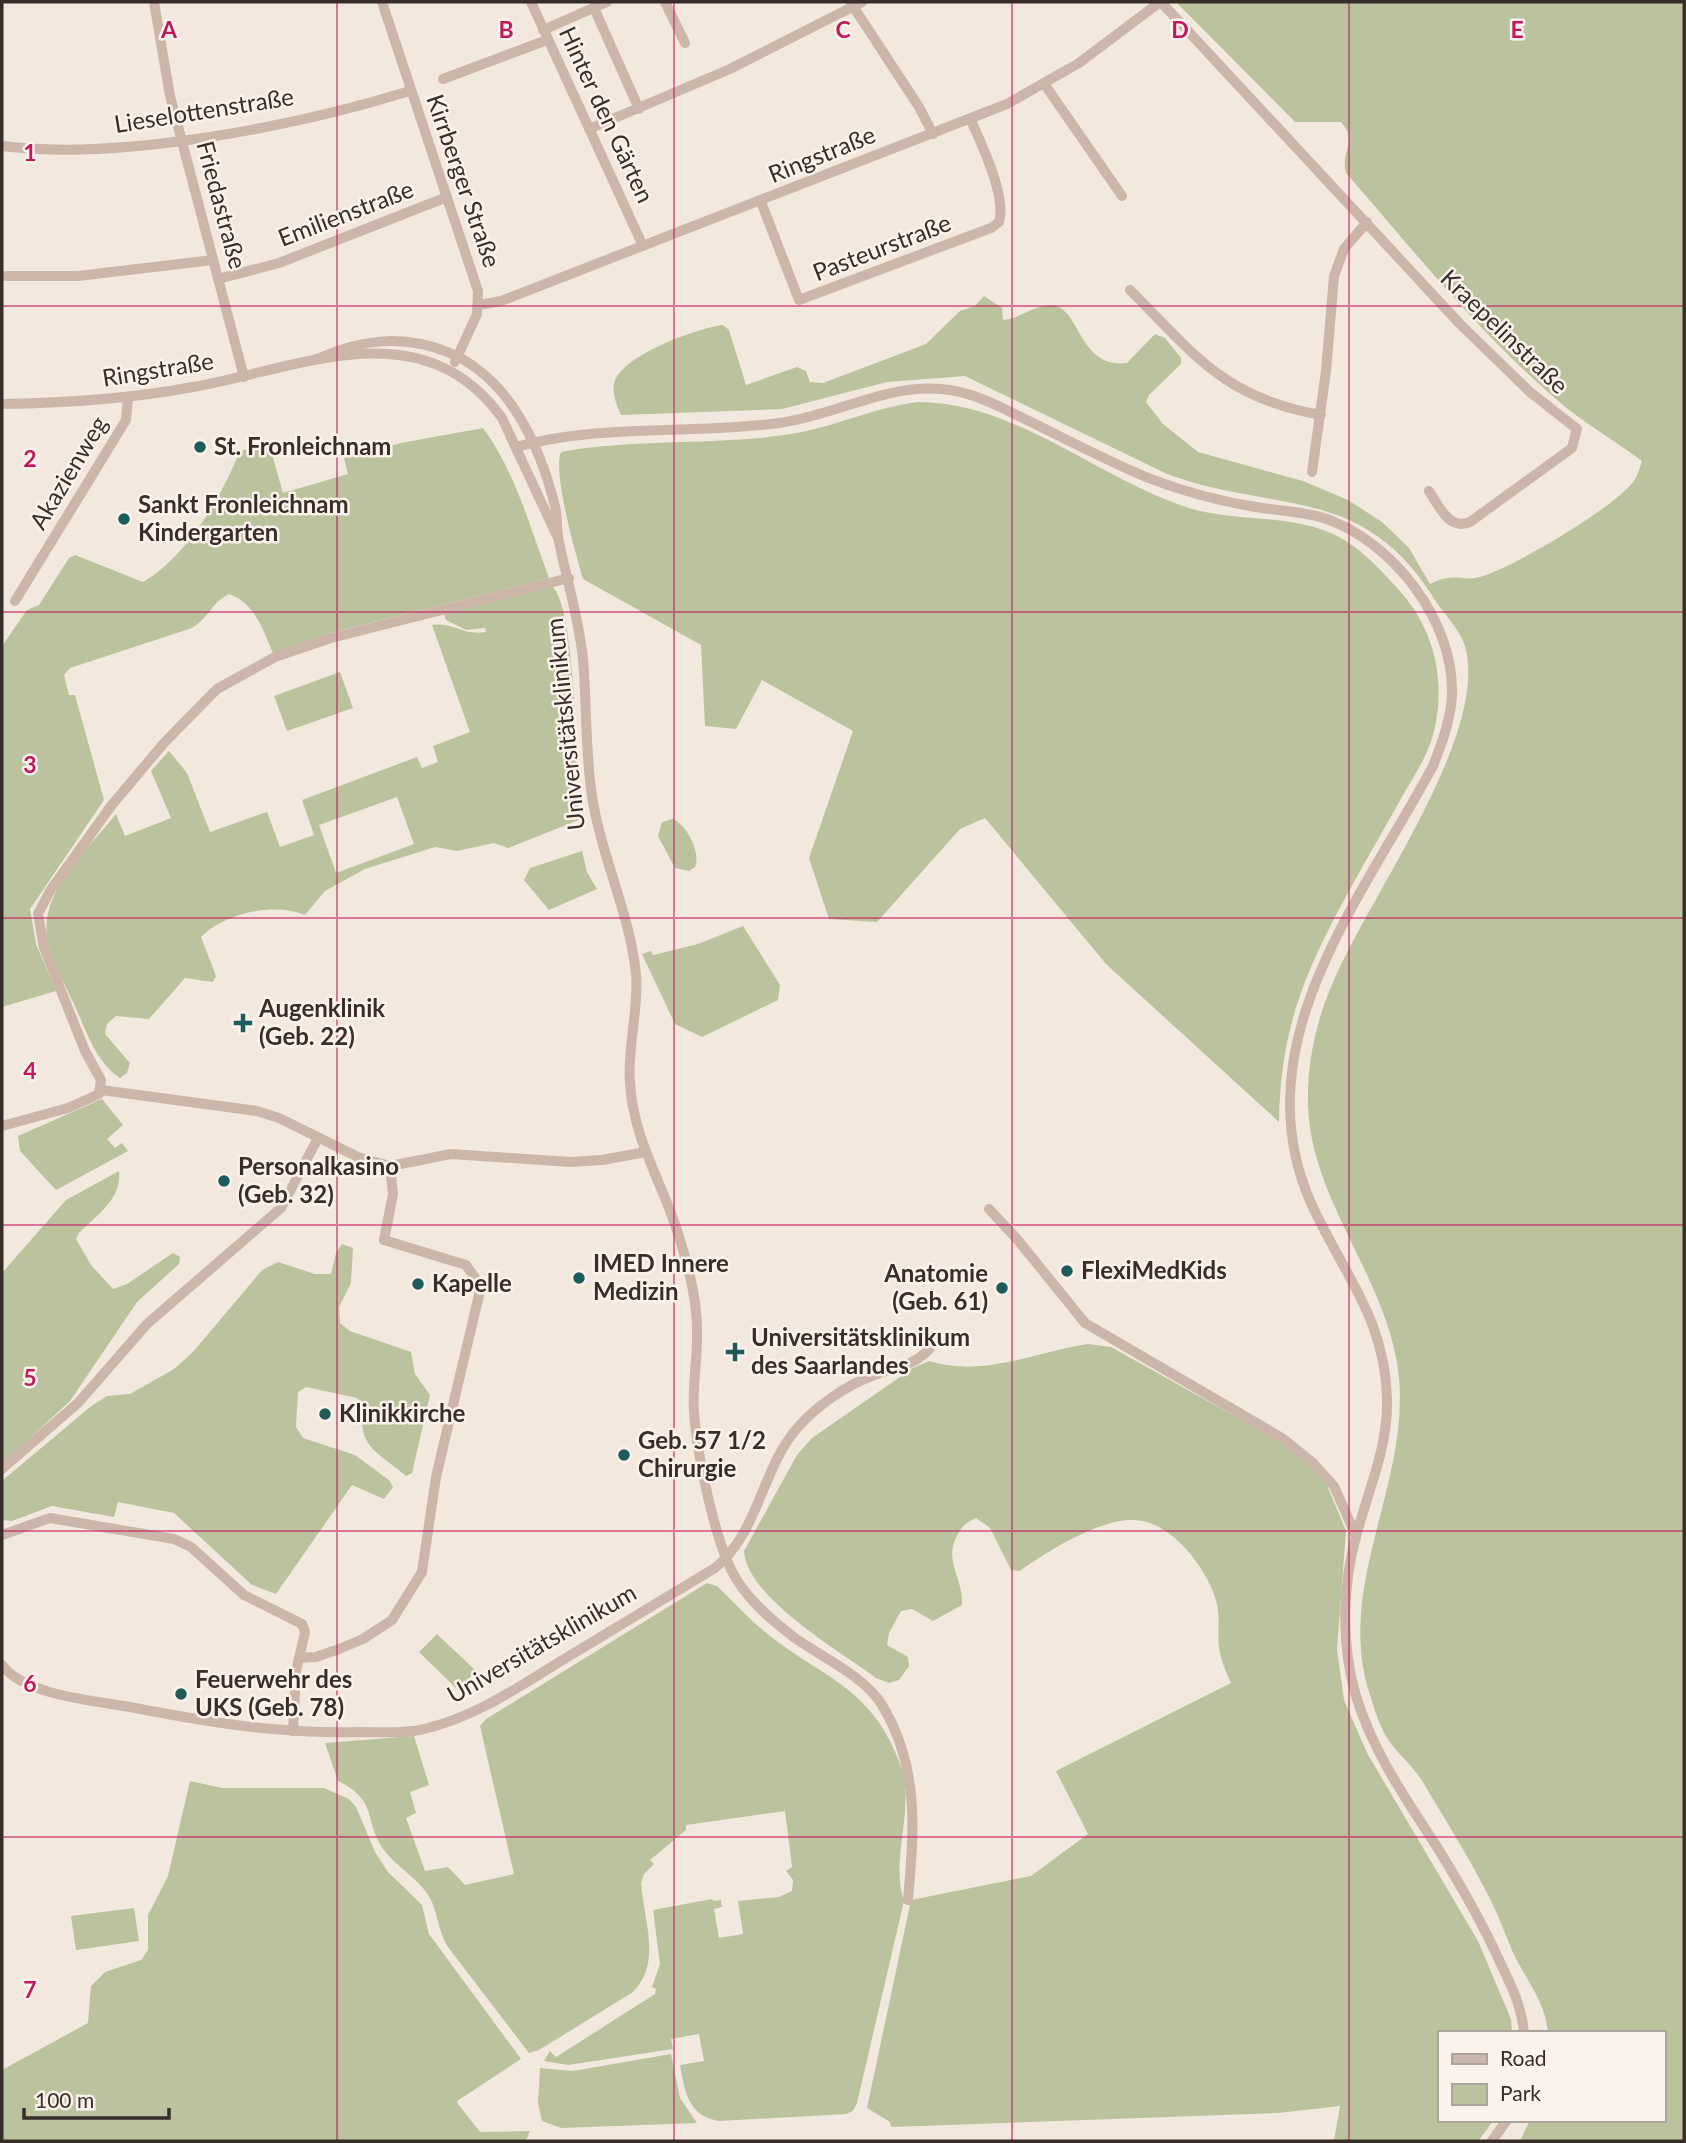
<svg xmlns="http://www.w3.org/2000/svg" width="1686" height="2143" font-family="Lato,sans-serif">
<style>
.green{fill:#bac39d;fill-rule:evenodd}
.lines{fill:none;stroke-linecap:round;stroke-linejoin:round}
.minor{stroke:#ccb6a9;stroke-width:10}
.grid{fill:none;stroke:#c2185b;stroke-width:2;stroke-opacity:0.55}
.poi-dot{fill:#1d5c5b;stroke:#fbf2eb;stroke-width:2.5}
.labels{text-anchor:middle;stroke-width:5;stroke-linejoin:round;paint-order:stroke}
.street-label{font-size:24px;fill:#392d29;stroke:#fbf2eb}
.poi-label{font-size:24px;font-weight:bold;fill:#392d29;stroke:#fbf2eb;text-anchor:start}
.grid-label{font-size:23px;text-anchor:middle;font-weight:bold;fill:#c2185b;stroke:#fbf2eb;stroke-width:5;stroke-linejoin:round;paint-order:stroke}
</style>
<rect width="100%" height="100%" fill="#f3e8de"/>
<g class="green">
<path d="M1176,2H1684V2141H1520L1530,2120H1663V2033H1548C1546,2004 1528,1982 1515,1957C1506,1937 1499,1916 1489,1897C1470,1859 1446,1821 1424,1784C1415,1768 1400,1756 1389,1741C1381,1729 1375,1712 1371,1698C1333,1589 1409,1488 1399,1378C1390,1281 1311,1203 1308,1105C1307,1065 1315,1025 1331,987C1366,900 1490,736 1465,646C1461,631 1444,614 1435,600C1363,483 1276,514 1167,474L965,376L887,382L782,409L621,415C617,406 612,394 614,383C622,355 697,328 723,325L729,330L746,385L797,367L806,371L810,382L823,383L926,344L960,311L975,306L984,296L1002,308L1003,320C1018,319 1033,306 1050,305C1081,305 1077,369 1127,363L1155,334L1165,338L1181,358V364L1149,395L1146,402L1163,424L1198,452L1303,481L1348,500L1382,522L1409,548L1430,584C1456,571 1463,583 1483,576C1515,566 1614,508 1634,481C1638,475 1640,467 1642,461C1614,440 1582,422 1556,399C1478,332 1413,250 1346,173C1340,149 1359,143 1341,122H1295Z"/>
<path d="M917,402C1017,402 1096,478 1189,508C1234,522 1287,514 1331,533C1358,545 1379,568 1399,590C1435,630 1447,682 1433,735C1427,758 1410,782 1398,804C1372,851 1344,897 1321,945C1292,1006 1280,1056 1279,1122L1106,964L985,818L960,829L877,922L829,919L809,858L853,731L762,680L736,729L705,726L701,645L583,579C576,555 552,471 561,452C641,437 723,447 802,432C841,424 877,407 917,402Z"/>
<path d="M483,428C515,471 530,527 549,578L330,633L273,653C263,630 255,603 229,594C211,603 209,618 192,628L70,668L64,675L69,695H75L104,800L30,909L36,944L56,991L2,1007V646L27,610L39,605L69,558L75,555L143,582C187,557 222,495 240,451L269,444L283,493L348,474L344,458L401,443Z"/>
<path d="M553,587C577,614 576,776 579,820L508,848L494,843L457,851L435,847L365,869L325,891L305,915C274,902 225,913 201,937L216,976L213,982L185,978L149,1019L116,1016L107,1024L105,1034L130,1063L127,1073L120,1078C97,1063 88,1035 77,1011C68,990 55,969 49,947C34,895 86,852 116,814L125,836L171,818L151,771L169,751L187,773L210,832L267,812L280,847L314,835L302,800L417,757L422,768L438,762L433,746L470,732L432,625C454,622 462,636 486,632L485,628L466,630L446,620L444,613ZM397,797L414,844L336,873L319,825Z"/>
<polygon points="340,672 353,708 287,731 274,696"/>
<path d="M673,819C687,825 701,853 695,867L689,871L675,868L658,836L662,822Z"/>
<polygon points="582,851 587,872 597,889 549,910 524,880 530,868"/>
<polygon points="743,926 780,985 778,1000 702,1037 675,1024 642,954 651,951 653,955 698,944"/>
<polygon points="102,1099 123,1125 107,1139 115,1148 122,1143 128,1151 56,1190 20,1151 18,1136"/>
<path d="M119,1171C122,1199 97,1215 79,1233L76,1239L91,1265L113,1289L127,1284L173,1253L180,1257L179,1264L137,1302L70,1401L2,1464V1273L66,1200Z"/>
<path d="M342,1244L353,1248L351,1283L339,1307L340,1323L350,1331L411,1352L415,1374L430,1395L412,1473L406,1476C378,1452 356,1447 364,1407L357,1398L306,1387L298,1392L296,1427L303,1438L355,1455L389,1480L393,1487L384,1499L352,1485L276,1594L252,1585L174,1513L118,1502L114,1517L52,1506L12,1521L2,1520L3,1480L90,1407L107,1396L130,1394L174,1369L193,1352L262,1270L278,1262L315,1274H331L336,1253Z"/>
<path d="M1088,1344L1111,1347L1281,1442L1324,1478L1346,1531L1337,1650L1344,1700L1367,1753L1478,1941L1511,2019L1512,2033H1439V2120H1494L1478,2141H1334L1340,2106L1278,2113L891,2127L890,2122L867,2108L911,1900L1031,1876L1088,1834L1056,1771L1231,1683C1226,1672 1221,1661 1219,1648C1217,1631 1221,1617 1216,1600C1206,1567 1169,1518 1131,1520C1098,1520 1046,1552 1020,1571L1011,1570L990,1528L976,1518C965,1523 962,1526 957,1536C943,1562 964,1579 962,1605L933,1621L912,1609L901,1611L889,1633L887,1645L908,1657L909,1666L899,1680L889,1683L876,1678C840,1651 747,1598 744,1551L797,1455L812,1438L913,1368L929,1361C983,1378 1034,1352 1088,1344Z"/>
<path d="M707,1583L717,1586C733,1601 747,1617 764,1631C811,1671 862,1683 891,1743C896,1754 902,1766 904,1778C911,1819 891,1862 904,1901L857,2103L853,2111L846,2114L719,2121C688,2116 685,2092 680,2065L704,2061L699,2034L671,2039L673,2049L568,2065L544,2061L550,2051L556,2057L655,1994L656,1989L652,1987L660,1964L653,1910L712,1899L713,1901L721,1900L722,1907L714,1909L719,1938L743,1934L738,1901L779,1897L792,1891L793,1880L786,1871L792,1867L785,1811L686,1825V1830L650,1860L654,1864L644,1874L641,1883C644,1922 662,1962 633,1992L539,2050L529,2053L448,1947C439,1932 438,1917 432,1902C423,1881 397,1868 384,1850C363,1820 379,1801 338,1781L325,1743L414,1736L429,1785L410,1792L416,1813L406,1818L425,1871L448,1867L465,1885L514,1874L480,1726L486,1719Z"/>
<polygon points="437,1634 476,1671 458,1690 419,1652"/>
<polygon points="190,1781 222,1788 324,1788 349,1799 356,1807 375,1852 388,1872 422,1905 429,1934 521,2059 457,2101 458,2104 480,2132 530,2131 526,2141 2,2141 2,2070 88,2023 91,1986 105,1972 141,1960 148,1950 148,1915 168,1876"/>
<polygon points="134,1908 139,1941 76,1950 71,1916"/>
<polygon points="671,2054 680,2098 697,2123 561,2128 542,2121 538,2103 540,2068 573,2071"/>
</g>
<g class="lines">
<g class="minor">
<polyline points="154,2 170,96 244,377"/>
<polyline points="382,2 478,291 477,314 455,362"/>
<polyline points="531,2 643,246"/>
<polyline points="665,2 685,43"/>
<path d="M1161,2L1460,324L1530,392L1577,429L1572,448L1470,522C1449,531 1439,506 1429,491"/>
<polyline points="851,3 919,107 933,134"/>
<polyline points="594,8 639,109"/>
<polyline points="543,30 607,2"/>
<polyline points="443,79 547,40"/>
<polyline points="1045,85 1122,196"/>
<polyline points="589,129 730,69 862,2"/>
<path d="M2,146C121,161 296,126 410,91"/>
<path d="M761,202L799,300L991,228L999,222C1007,196 981,144 971,120"/>
<polyline points="2,276 78,276 213,260"/>
<polyline points="218,279 279,263 447,197"/>
<path d="M1130,290C1195,355 1224,398 1321,415"/>
<polyline points="479,305 501,301 1007,104 1079,63 1160,2"/>
<path d="M317,359C361,339 404,334 450,353C510,379 540,446 555,506C558,518 556,530 559,542C567,581 579,619 583,659C587,704 585,751 592,796C601,856 630,914 636,974C639,1010 627,1047 630,1083C633,1140 665,1187 680,1240C689,1268 697,1300 697,1330C698,1357 692,1385 694,1412C697,1453 715,1546 737,1580C751,1603 774,1622 795,1638C822,1657 864,1676 882,1705C920,1768 914,1830 908,1900"/>
<path d="M2,404C66,403 129,399 193,387C300,368 423,308 502,418L557,536"/>
<path d="M516,447C603,423 691,435 779,423C833,416 886,384 941,389C972,391 1000,407 1027,420C1066,439 1105,460 1146,477C1184,492 1222,502 1262,508C1283,511 1304,512 1324,518C1393,541 1454,621 1452,694C1451,719 1442,743 1433,766C1361,900 1241,1045 1311,1203C1342,1272 1386,1319 1387,1400C1388,1447 1369,1488 1357,1533C1342,1585 1341,1645 1356,1696C1373,1752 1406,1799 1437,1847C1460,1884 1482,1922 1500,1962C1511,1985 1522,2007 1524,2033"/>
<polyline points="1312,472 1326,371 1334,276 1344,249 1367,222"/>
<polyline points="15,601 126,420 128,398"/>
<polyline points="101,1090 257,1111 279,1118 358,1157 390,1166 451,1154 570,1162 602,1160 646,1152"/>
<polyline points="2,1126 68,1108 99,1094 101,1080 85,1051 44,948 38,914 50,891 111,806 164,743 217,689 275,657 331,638 569,578"/>
<polyline points="989,1209 1017,1239 1085,1323 1282,1438 1313,1463 1334,1486 1356,1536"/>
<polyline points="2,1469 78,1403 147,1324 281,1208 318,1138"/>
<polyline points="2,1535 50,1518 174,1539 191,1547 244,1595 302,1624 305,1632 296,1671 293,1731"/>
<polyline points="299,1658 316,1657 339,1649 363,1639 392,1620 422,1572 436,1477 479,1295 478,1282 466,1265 384,1240 393,1194 390,1166"/>
<path d="M2,1665C24,1696 99,1701 135,1708C213,1723 280,1734 361,1732C381,1732 404,1734 424,1729C475,1717 517,1688 561,1661C612,1630 663,1599 715,1568C760,1531 761,1468 799,1426C817,1406 844,1387 869,1377C891,1368 914,1367 930,1348"/>
<polyline points="1492,2141 1507,2120"/>
</g>
</g>
<path class="grid" d="M337,2V2141M674,2V2141M1012,2V2141M1349,2V2141M2,306H1684M2,612H1684M2,918H1684M2,1225H1684M2,1531H1684M2,1837H1684"/>
<g class="poi-dot">
<circle cx="200" cy="447" r="7"/>
<circle cx="124" cy="519" r="7"/>
<path d="M239.5 1012.5h7v7h7v7h-7v7h-7v-7h-7v-7h7z"/>
<circle cx="224" cy="1181" r="7"/>
<circle cx="1067" cy="1271" r="7"/>
<circle cx="579" cy="1278" r="7"/>
<circle cx="418" cy="1284" r="7"/>
<circle cx="1002" cy="1288" r="7"/>
<path d="M731.5 1341.5h7v7h7v7h-7v7h-7v-7h-7v-7h7z"/>
<circle cx="325" cy="1414" r="7"/>
<circle cx="624" cy="1455" r="7"/>
<circle cx="181" cy="1694" r="7"/>
</g>
<g class="labels">
<g class="street-label">
<text transform="translate(204 111) rotate(-9)" y="8">Lieselottenstraße</text>
<text transform="translate(606 115) rotate(65)" y="8">Hinter den Gärten</text>
<text transform="translate(822 155) rotate(-22)" y="8">Ringstraße</text>
<text transform="translate(463 181) rotate(71)" y="8">Kirrberger Straße</text>
<text transform="translate(221 205) rotate(75)" y="8">Friedastraße</text>
<text transform="translate(346 214) rotate(-21)" y="8">Emilienstraße</text>
<text transform="translate(882 248) rotate(-21)" y="8">Pasteurstraße</text>
<text transform="translate(1504 332) rotate(44)" y="8">Kraepelinstraße</text>
<text transform="translate(158 370) rotate(-9)" y="8">Ringstraße</text>
<text transform="translate(69 473) rotate(-59)" y="8">Akazienweg</text>
<text transform="translate(566 724) rotate(-96)" y="8">Universitätsklinikum</text>
<text transform="translate(542 1644) rotate(-30)" y="8">Universitätsklinikum</text>
</g>
<g class="poi-label">
<text x="214" y="455">St. Fronleichnam</text>
<text x="138" y="513">Sankt Fronleichnam<tspan x="138" dy="28">Kindergarten</tspan></text>
<text x="259" y="1017">Augenklinik<tspan x="259" dy="28">(Geb. 22)</tspan></text>
<text x="238" y="1175">Personalkasino<tspan x="238" dy="28">(Geb. 32)</tspan></text>
<text x="593" y="1272">IMED Innere<tspan x="593" dy="28">Medizin</tspan></text>
<text x="1081" y="1279">FlexiMedKids</text>
<text x="988" y="1282" text-anchor="end">Anatomie<tspan x="988" dy="28">(Geb. 61)</tspan></text>
<text x="432" y="1292">Kapelle</text>
<text x="751" y="1346">Universitätsklinikum<tspan x="751" dy="28">des Saarlandes</tspan></text>
<text x="339" y="1422">Klinikkirche</text>
<text x="638" y="1449">Geb. 57 1/2<tspan x="638" dy="28">Chirurgie</tspan></text>
<text x="195" y="1688">Feuerwehr des<tspan x="195" dy="28">UKS (Geb. 78)</tspan></text>
</g>
</g>
<g class="grid-label">
<text x="169" y="38">A</text>
<text x="506" y="38">B</text>
<text x="843" y="38">C</text>
<text x="1180" y="38">D</text>
<text x="1517" y="38">E</text>
<text x="30" y="161">1</text>
<text x="30" y="467">2</text>
<text x="30" y="773">3</text>
<text x="30" y="1079">4</text>
<text x="30" y="1386">5</text>
<text x="30" y="1692">6</text>
<text x="30" y="1998">7</text>
</g>
<rect width="1686" height="2143" fill="none" stroke="#392d29" stroke-width="7"/>
<rect x="1438" y="2031" width="228" height="91" fill="#fbf2eb" stroke="#ada39d" stroke-width="2"/>
<rect x="1452" y="2054" width="35" height="10" fill="#ccb6a9" stroke="#ada39d" stroke-width="2"/>
<text x="1500" y="2066" font-size="21" fill="#392d29">Road</text>
<rect x="1452" y="2084" width="35" height="21" fill="#bac39d" stroke="#ada39d" stroke-width="2"/>
<text x="1500" y="2101" font-size="21" fill="#392d29">Park</text>
<path d="M24 2108v10h145v-10" fill="none" stroke="#392d29" stroke-width="3.5"/>
<text x="35" y="2108" font-size="21" fill="#392d29" stroke="#fbf2eb" stroke-width="5" paint-order="stroke">100 m</text>
</svg>
